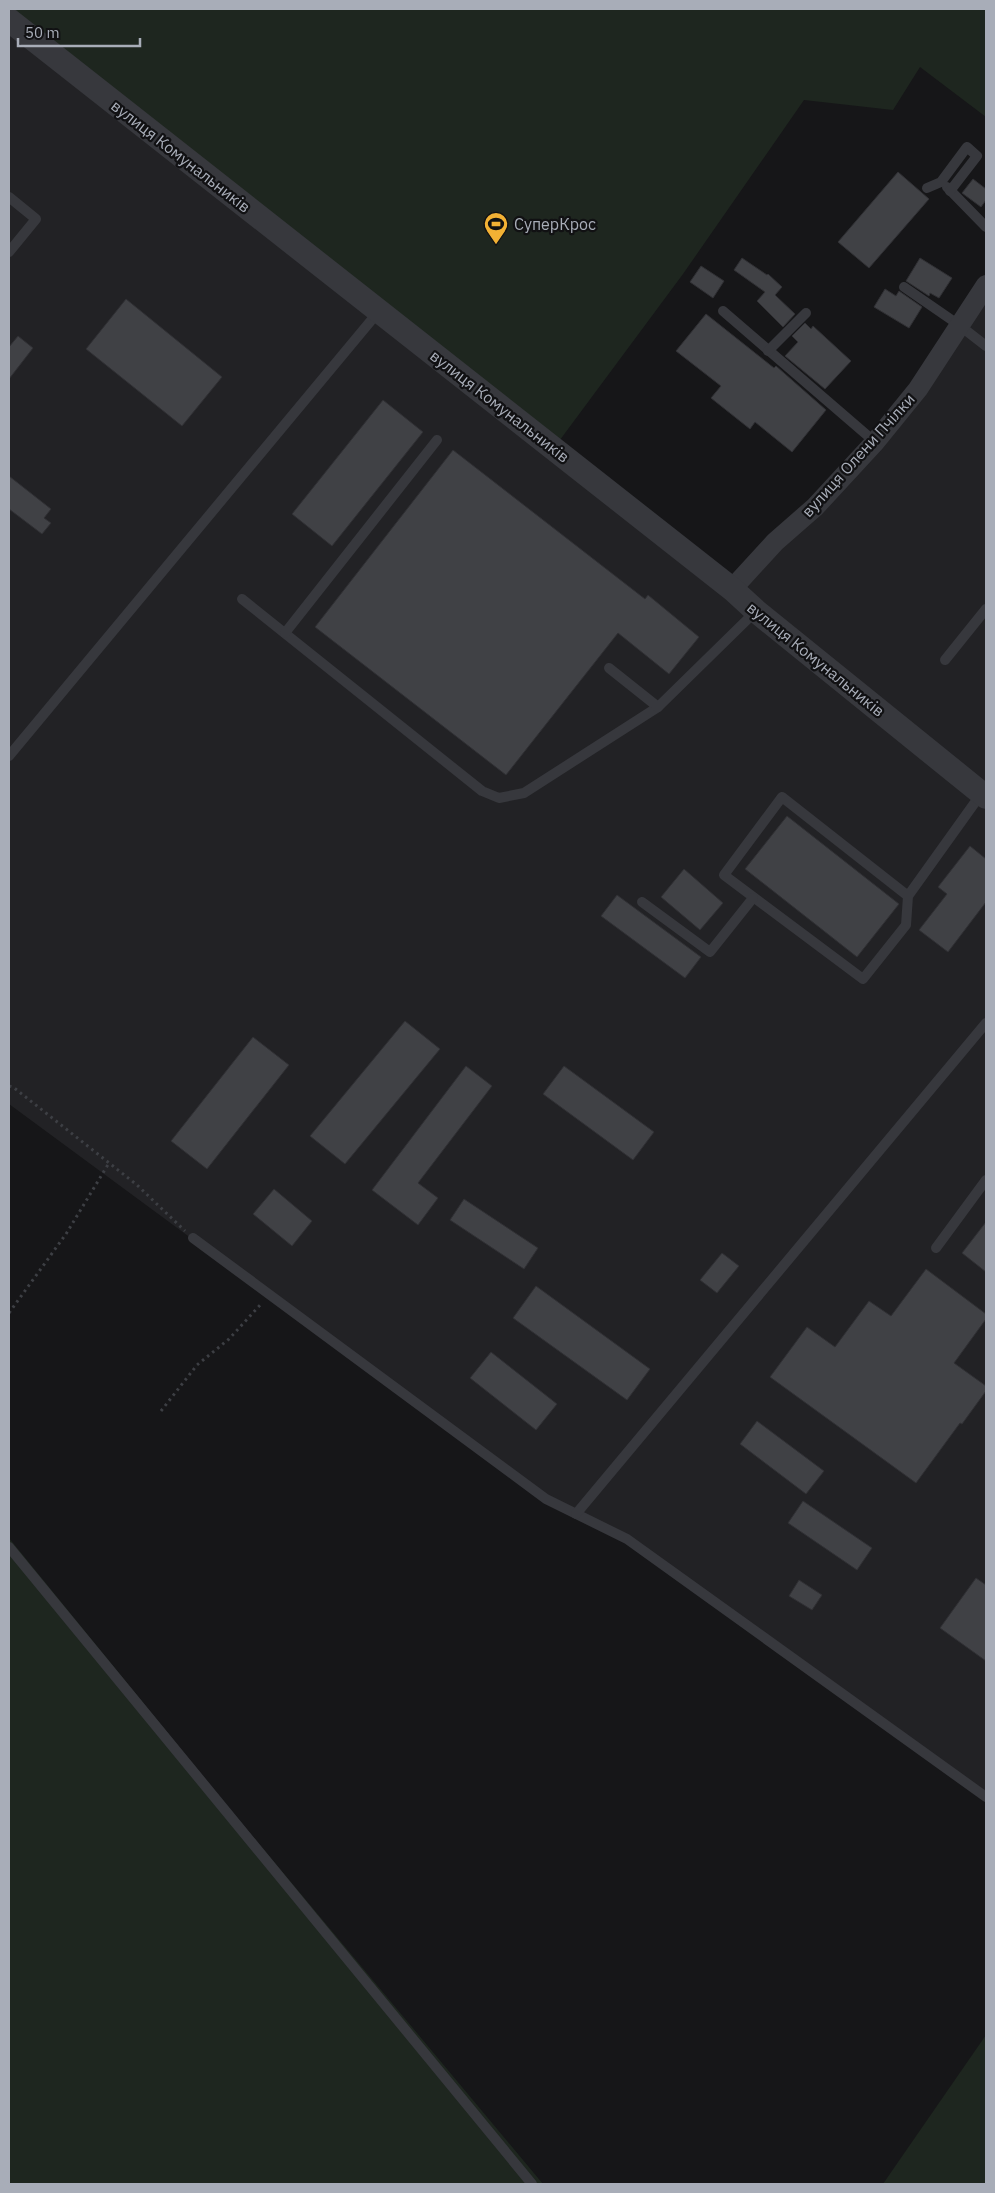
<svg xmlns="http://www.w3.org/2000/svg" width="995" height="2193" font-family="'IBM Plex Sans',sans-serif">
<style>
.built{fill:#222225}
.green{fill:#1e261f}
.building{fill:#404145;stroke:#303034}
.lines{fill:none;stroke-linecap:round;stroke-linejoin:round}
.path{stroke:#3d3f44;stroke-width:3;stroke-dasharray:2.5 4;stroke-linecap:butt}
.service{stroke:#37383d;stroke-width:10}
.minor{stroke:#37383d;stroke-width:20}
.tertiary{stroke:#37383d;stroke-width:24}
.labels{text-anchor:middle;stroke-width:4.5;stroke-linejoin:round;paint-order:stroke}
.street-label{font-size:16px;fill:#a8adb8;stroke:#111113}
.poi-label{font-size:16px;fill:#a8adb8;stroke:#111113;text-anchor:start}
</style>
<rect width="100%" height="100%" fill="#161618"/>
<polygon class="built" points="9,25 730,594 819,508 986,291 986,1802 627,1540 545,1499 9,1104"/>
<g class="green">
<polygon points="9,9 986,9 986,117 920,67 893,110 804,100 683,274 551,452"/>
<polygon points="9,1538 225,1803 543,2184 9,2184"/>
<polygon points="986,2035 986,2184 883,2184 894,2168"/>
</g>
<g class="building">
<polygon points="898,172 929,199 869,268 838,242"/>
<polygon points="973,179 986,189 986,200 981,207 962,193"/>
<polygon points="742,258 767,275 768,274 782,287 775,295 795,314 783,327 757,301 765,292 734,270"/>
<polygon points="920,258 952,278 939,298 930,293 929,296 906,281"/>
<polygon points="701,266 724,281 713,298 690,282"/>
<polygon points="885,289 896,296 899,291 922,307 909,328 874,307"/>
<polygon points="126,299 222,377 182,426 86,349"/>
<polygon points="706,314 774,368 776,366 826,410 792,452 755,422 750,429 711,398 721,386 676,351"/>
<polygon points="805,323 811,329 813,326 851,361 825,389 785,356 798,342 792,336"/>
<polygon points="18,336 33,348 9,379 9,347"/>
<polygon points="383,400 423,432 332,546 292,514"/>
<polygon points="453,450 645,599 648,595 699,637 669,674 618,633 506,775 315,627"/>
<polygon points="9,476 51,509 44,518 51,523 42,534 9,509"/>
<polygon points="787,816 899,904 857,957 745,869"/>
<polygon points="970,846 986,859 986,902 948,952 919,930 947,894 938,887"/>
<polygon points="684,869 723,903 700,930 661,897"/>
<polygon points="617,895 701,957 685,978 601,916"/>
<polygon points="405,1021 440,1049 345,1164 310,1136"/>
<polygon points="253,1037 289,1065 207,1169 171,1141"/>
<polygon points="466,1066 492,1086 418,1183 438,1198 418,1225 372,1190"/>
<polygon points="564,1066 654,1132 633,1160 543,1094"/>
<polygon points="274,1189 312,1221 292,1246 253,1214"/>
<polygon points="464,1199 538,1248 524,1269 450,1220"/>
<polygon points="986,1222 986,1272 962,1253"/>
<polygon points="722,1253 739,1266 717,1293 700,1280"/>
<polygon points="926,1269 986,1314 986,1319 954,1363 986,1386 986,1391 962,1424 960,1423 916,1483 770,1377 807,1327 835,1347 869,1301 891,1316"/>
<polygon points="536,1286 650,1369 627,1400 513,1318"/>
<polygon points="491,1352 557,1404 536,1430 470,1378"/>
<polygon points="757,1421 824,1471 806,1494 740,1444"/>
<polygon points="803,1501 872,1548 857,1570 788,1523"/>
<polygon points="976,1578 986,1585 986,1661 940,1628"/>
<polygon points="799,1580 822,1595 812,1610 789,1596"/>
</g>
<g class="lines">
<g class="path">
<polyline points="9,1086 13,1087 137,1185 185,1231"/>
<polyline points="9,1313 66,1234 109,1163"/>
<polyline points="161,1411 197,1365 229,1339 261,1304"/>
</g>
<g class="service">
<polyline points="947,187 986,227"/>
<polyline points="927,188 941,182 967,147 977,156 950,191"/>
<polyline points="9,197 36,219 9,252"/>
<polyline points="904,287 959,325 986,346"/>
<polyline points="723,311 875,442"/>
<polyline points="768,351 806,313"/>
<polyline points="242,599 482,791 499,798 524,793 658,707"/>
<polyline points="285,633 437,440"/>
<polyline points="945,660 986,609"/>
<polyline points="609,668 658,707 756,611"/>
<polyline points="9,756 379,311"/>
<polyline points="908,896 906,925 863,979 724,875 782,797 908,896 981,794"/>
<polyline points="642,902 710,952 753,898"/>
<polyline points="193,1238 546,1499 627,1539 986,1797"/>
<polyline points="936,1248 986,1180"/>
<polyline points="576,1514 986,1023"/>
<polyline points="9,1547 532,2184"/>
</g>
<polyline class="minor" points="732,589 775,542 815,507 875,442 918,389 986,285"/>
<polyline class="tertiary" points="9,20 732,589 756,611 986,797"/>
</g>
<defs>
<g id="stadium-pin" transform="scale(1.25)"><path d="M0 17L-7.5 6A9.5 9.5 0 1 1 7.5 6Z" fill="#f2b134" stroke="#111113"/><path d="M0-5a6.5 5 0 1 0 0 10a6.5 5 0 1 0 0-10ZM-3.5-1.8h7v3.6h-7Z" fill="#111"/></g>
</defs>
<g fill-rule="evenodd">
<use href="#stadium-pin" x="496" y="224"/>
</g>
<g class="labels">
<g class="street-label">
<text transform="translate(181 156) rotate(38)" y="6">вулиця Комунальників</text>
<text transform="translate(500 406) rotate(38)" y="6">вулиця Комунальників</text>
<text transform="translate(858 455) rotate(-48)" y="6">вулиця Олени Пчілки</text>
<text transform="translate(816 659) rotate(39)" y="6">вулиця Комунальників</text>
</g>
<g class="poi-label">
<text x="514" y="230">СуперКрос</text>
</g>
</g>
<rect width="995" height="2193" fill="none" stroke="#a8adb8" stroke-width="20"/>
<path d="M18 38v8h122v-8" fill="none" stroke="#a8adb8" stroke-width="2.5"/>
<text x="25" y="38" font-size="15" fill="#a8adb8" stroke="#111113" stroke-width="4" paint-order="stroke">50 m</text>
</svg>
